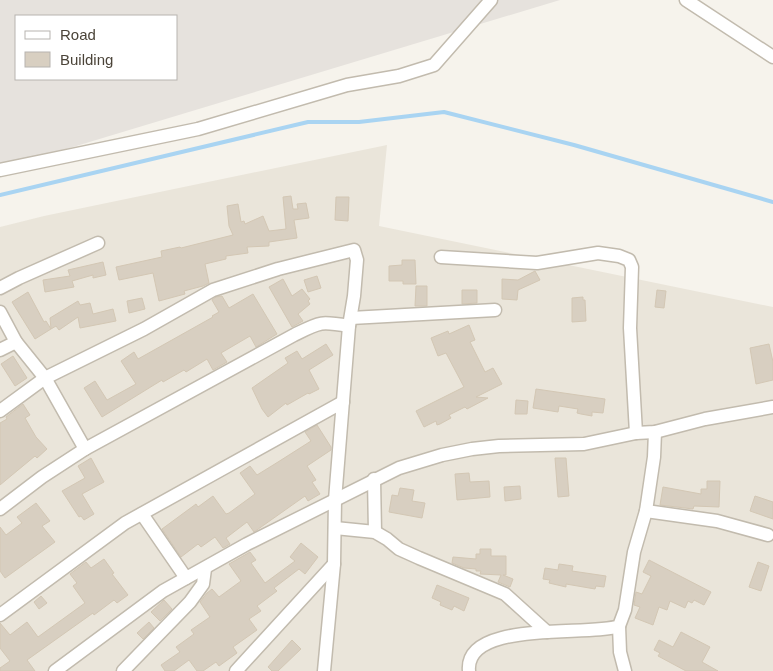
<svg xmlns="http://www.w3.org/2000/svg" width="773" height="671" font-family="Arial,sans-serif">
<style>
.residential{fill:#eae5da}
.industrial{fill:#e6e2dd;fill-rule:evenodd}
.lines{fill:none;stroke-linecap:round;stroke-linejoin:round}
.stream{stroke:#a9d4f2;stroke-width:4}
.building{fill:#d8cfc1;stroke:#d3c7b4}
.minor-casing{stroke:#c2bbae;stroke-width:15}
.minor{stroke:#fff;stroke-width:12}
</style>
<rect width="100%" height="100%" fill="#f6f3ec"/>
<polygon class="residential" points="387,145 379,226 773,307 773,671 0,671 0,227 44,216"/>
<path class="industrial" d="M0,0H560L0,169ZM16,16H176V79H16Z"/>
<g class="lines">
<polyline class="stream" points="0,195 308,122 359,122 444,112 574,145 773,202"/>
</g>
<g class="building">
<polygon points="291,196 293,209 298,209 297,204 306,203 309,218 294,220 297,238 269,242 269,246 247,247 248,253 226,256 226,259 205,264 209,283 203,286 184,291 185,294 159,301 153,273 119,280 116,267 162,257 161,251 180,247 181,248 233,235 229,226 227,206 238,204 241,222 244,221 245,224 263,216 269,231 286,229 283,197"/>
<polygon points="336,197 349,197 348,221 335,220"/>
<polygon points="402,260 415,260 416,284 403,284 403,281 389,281 389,266 402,265"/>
<polygon points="103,262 106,275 93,278 93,275 72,281 74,287 45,292 43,280 70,276 68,270"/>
<polygon points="535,271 540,280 518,290 517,300 502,299 502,279 518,280"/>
<polygon points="317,276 321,288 308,292 304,280"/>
<polygon points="283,279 292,296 302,289 310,299 308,301 310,304 298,314 303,321 292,327 269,287"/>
<polygon points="416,286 427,286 427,306 415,306"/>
<polygon points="462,290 477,290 477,303 462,304"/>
<polygon points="657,290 666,291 664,308 655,307"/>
<polygon points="28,292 44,322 46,321 51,329 35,339 12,302"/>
<polygon points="253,294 277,334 256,347 250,336 221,353 227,362 213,370 207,359 186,372 184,370 163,382 162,380 102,417 84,388 95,381 107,400 136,384 121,361 134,352 138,359 213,317 212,316 219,312 212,300 216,297 222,296 229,308"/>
<polygon points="583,297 583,300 585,300 586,321 572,322 572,298"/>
<polygon points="142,298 145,309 129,313 127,301"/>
<polygon points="78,301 80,305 90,303 93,314 113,309 116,321 80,328 78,317 59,330 56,326 51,329 50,318"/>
<polygon points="469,325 475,340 470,342 485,372 493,368 502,384 476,397 488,398 467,409 465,407 449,415 451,418 440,424 437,425 436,421 424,427 416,411 464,387 446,353 438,356 431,338 448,331 449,334"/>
<polygon points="326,344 333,355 309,370 319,389 309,394 308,393 287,405 286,403 268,417 262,409 252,388 288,363 285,358 297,351 302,359"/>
<polygon points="769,344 773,362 773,380 756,384 750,348"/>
<polygon points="13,356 27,378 15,386 1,364"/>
<polygon points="536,389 605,399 603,413 592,412 592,416 581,414 577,413 578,409 559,406 558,412 533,408"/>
<polygon points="516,400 528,401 527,414 515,414"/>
<polygon points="23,404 30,415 25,418 36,437 47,449 37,458 35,456 0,485 0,423 7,419 6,417"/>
<polygon points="317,425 331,447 331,450 307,466 316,480 312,482 320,494 308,501 305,496 254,532 247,522 226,538 230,544 223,548 215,537 201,547 198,544 181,557 162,529 196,504 198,507 213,496 226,514 229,513 255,494 240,473 250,466 257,475 278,462 311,441 305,432"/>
<polygon points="91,458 104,482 82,494 94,514 84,520 81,516 79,517 62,491 85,478 78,466"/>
<polygon points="555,458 566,458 569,496 558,497"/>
<polygon points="469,473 470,482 489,481 490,497 457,500 455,474"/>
<polygon points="707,481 720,481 719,507 694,506 693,509 660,505 663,487 701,494 701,489 707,489"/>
<polygon points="520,486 521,499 505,501 504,487"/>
<polygon points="400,488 414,490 412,501 425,503 422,518 389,512 392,495 398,496"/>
<polygon points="755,496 773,502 773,519 750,511"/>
<polygon points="36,503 50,521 42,526 55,542 5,578 0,571 0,527 6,535 22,523 17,517"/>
<polygon points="301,543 318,557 305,574 299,569 274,588 277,591 257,606 261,611 249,619 257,630 233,647 237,653 219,666 216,662 203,671 197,671 189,660 174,671 165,671 161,665 180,652 176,647 194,634 191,630 210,617 200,602 207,593 212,589 219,597 241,581 229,564 250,552 256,560 251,563 265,583 295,561 290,557"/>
<polygon points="480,549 491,549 491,556 506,556 506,575 503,575 513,579 510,587 498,582 501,575 480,574 481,571 476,571 476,569 464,568 452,563 453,557 476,559 476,554 480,554"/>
<polygon points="104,559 114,573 112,574 128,595 117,603 114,600 94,615 93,613 27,660 35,671 0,671 0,668 10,661 0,648 0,623 10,635 27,622 38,637 85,603 73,586 77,583 70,574 86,562 91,568"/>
<polygon points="649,560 711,592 704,605 694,600 692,603 688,601 685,608 670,601 667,610 659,607 653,625 635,618 640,607 634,605 636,592 642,594 651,576 643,572"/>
<polygon points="758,562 769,566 761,591 749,587"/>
<polygon points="559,564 573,566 572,571 606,576 604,587 596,586 595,589 566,584 566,587 549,583 550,580 543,579 545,568 558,570"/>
<polygon points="437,585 469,598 464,611 454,606 452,610 440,605 441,602 432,598"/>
<polygon points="41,596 47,603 39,609 34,602"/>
<polygon points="164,600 172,609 160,621 151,612"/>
<polygon points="149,622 154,628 143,639 137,633"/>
<polygon points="681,632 710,647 702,662 718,671 686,671 658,656 660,653 654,650 659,640 673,647"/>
<polygon points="292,640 301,649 278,671 272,671 268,667"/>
</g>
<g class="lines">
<g class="minor-casing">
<g id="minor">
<polyline points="686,0 773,57"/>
<polyline points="0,170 198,129 347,85 399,76 434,65 491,0"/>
<polyline points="441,257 537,263 598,253 619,256 629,260 632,267 630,328 636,433"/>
<polyline points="0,288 19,278 98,243"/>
<polyline points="0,312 16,342 0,350"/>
<polyline points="351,318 495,310"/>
<polyline points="16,342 45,378 85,449"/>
<polyline points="0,411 45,378 144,329 213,290 278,269 354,250 357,260 354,296 349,326 335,500 334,564 324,671"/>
<polyline points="374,479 375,532"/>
<path d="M0,509L42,477L85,449L294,335C320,322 320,321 349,326"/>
<polyline points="646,511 717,521 768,535"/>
<polyline points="142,514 186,578"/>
<polyline points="335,528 375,532 387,539 399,549 419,558 505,594 547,632"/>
<polyline points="0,615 125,523 343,402"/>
<polyline points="619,626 620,652 625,671"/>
<polyline points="55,671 163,591 247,544 399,468 442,455 472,449 499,446 584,444 636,433 655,432 705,419 773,407"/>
<polyline points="123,671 190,602 203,584 205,569"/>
<polyline points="236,671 334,564"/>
<path d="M469,671C464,619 590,637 619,626L625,610L634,552L646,511L654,457L655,432"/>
</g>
</g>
<use href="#minor" class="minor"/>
</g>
<rect x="15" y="15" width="162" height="65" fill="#ffffff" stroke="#b7b4b0"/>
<rect x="25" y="31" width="25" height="8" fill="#ffffff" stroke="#b7b4b0"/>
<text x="60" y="40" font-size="15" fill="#4b4439">Road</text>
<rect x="25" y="52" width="25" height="15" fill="#d8cfc1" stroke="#b7b4b0"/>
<text x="60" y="65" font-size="15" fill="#4b4439">Building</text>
</svg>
